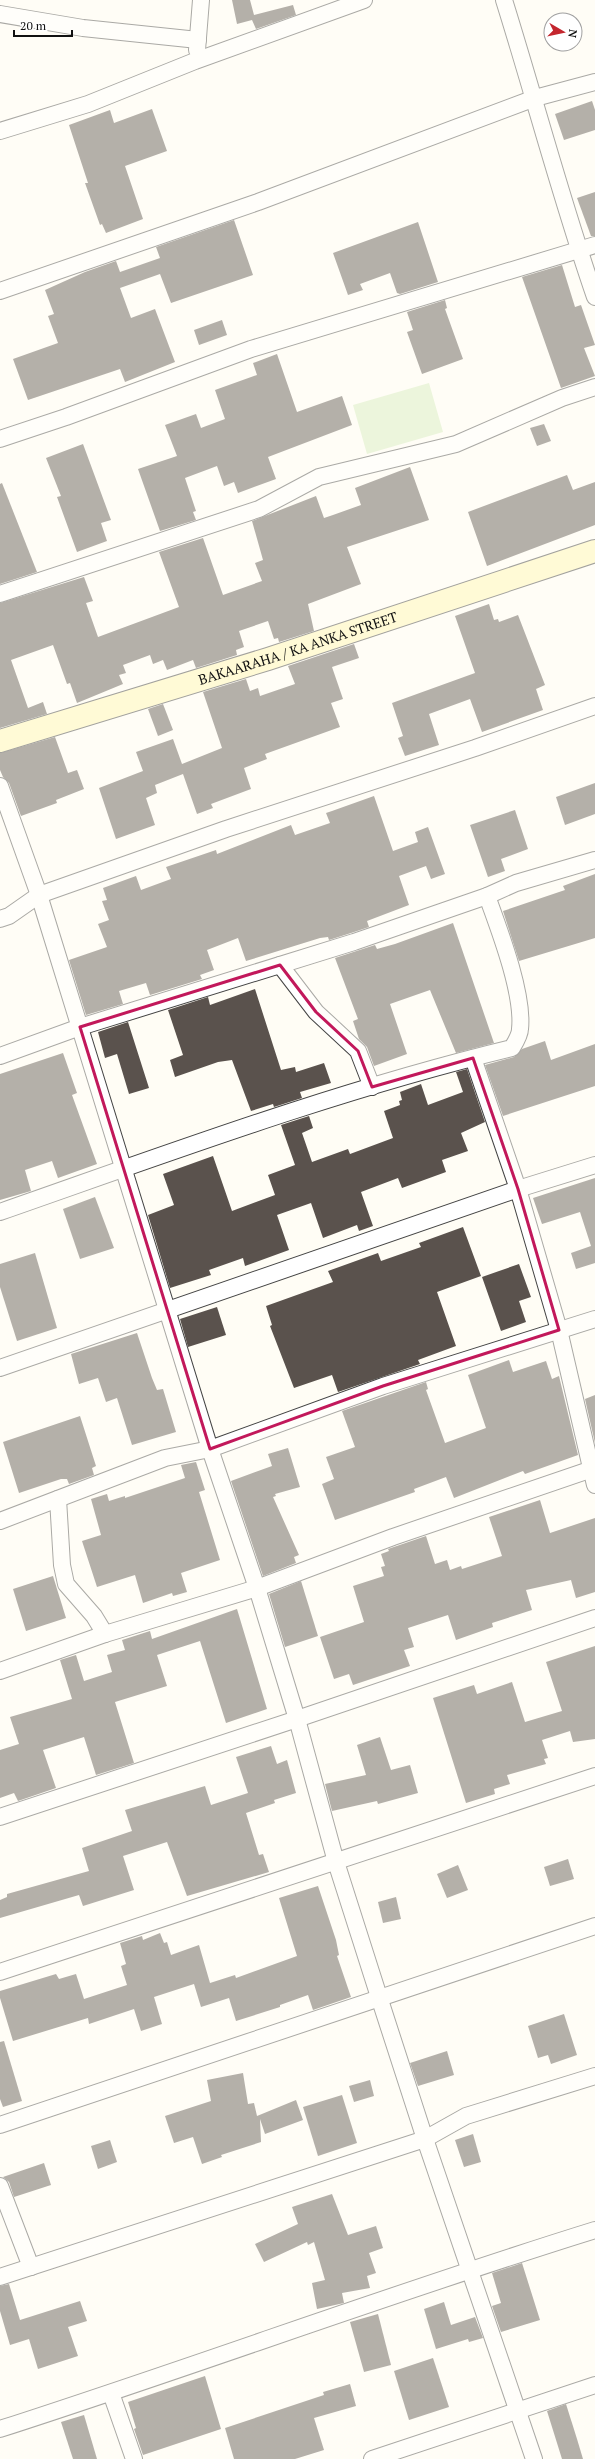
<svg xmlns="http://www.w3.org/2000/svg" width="595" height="2459" font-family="'PT Serif',serif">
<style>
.green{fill:#d5ebbd}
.building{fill:#5a524d}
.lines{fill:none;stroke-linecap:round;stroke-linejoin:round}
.street-casing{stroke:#444;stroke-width:18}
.secondary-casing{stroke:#333;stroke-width:24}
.street{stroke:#fff;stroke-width:16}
.secondary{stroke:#fff6b0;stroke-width:22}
.marked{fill:none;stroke:#c2185b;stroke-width:3;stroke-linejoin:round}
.labels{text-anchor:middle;stroke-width:4;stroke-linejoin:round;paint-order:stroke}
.street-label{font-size:14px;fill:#111;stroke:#fff}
</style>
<rect width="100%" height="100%" fill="#fffdf5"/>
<polygon class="green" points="429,383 443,432 367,454 353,405"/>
<g class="building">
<polygon points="232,0 250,0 254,15 293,5 296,15 256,29 252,20 237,24"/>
<polygon points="592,101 595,110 595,130 564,140 555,114"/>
<polygon points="152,109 167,151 125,166 143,219 106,233 102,224 100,225 85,183 88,183 69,125 110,110 114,123"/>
<polygon points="595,192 595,236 591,236 577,198"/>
<polygon points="234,220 253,275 171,303 160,274 120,288 131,318 155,309 175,362 125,382 120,369 28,400 13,359 58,343 48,316 54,314 45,290 85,272 116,261 120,272 160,258 156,247"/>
<polygon points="418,222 438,282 400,294 397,293 390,273 360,284 363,290 348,295 333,253"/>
<polygon points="562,265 575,307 581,305 595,345 584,348 595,376 561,388 522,277"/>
<polygon points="445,300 447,308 445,309 463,359 422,374 407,332 413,330 407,312"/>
<polygon points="222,320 227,335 199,345 194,330"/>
<polygon points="277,354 297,412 342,396 352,425 268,457 276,479 238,493 234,482 224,486 217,466 185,478 196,511 193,512 196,520 160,531 138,469 177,456 165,425 196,414 201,428 225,419 215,390 257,375 253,363"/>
<polygon points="544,424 551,441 537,446 530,428"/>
<polygon points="83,444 111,520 101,523 107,541 77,552 57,497 61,496 46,458"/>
<polygon points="410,467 429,520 347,547 361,584 308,604 314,631 279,642 278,638 274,639 268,621 239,631 244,647 236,650 237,655 196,668 193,660 167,670 163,660 153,664 150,655 123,665 126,673 119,675 123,684 77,703 70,683 67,684 53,645 11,660 28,708 43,702 47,714 0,728 0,603 84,577 93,601 86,603 98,637 179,607 159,552 203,538 223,595 262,581 255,563 263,560 252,521 316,496 324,518 333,515 361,505 355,488"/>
<polygon points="567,475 573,490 595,482 595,525 487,566 468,512"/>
<polygon points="2,483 37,572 0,584 0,484"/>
<polygon points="489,604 494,620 498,619 499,622 518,615 545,685 536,689 543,710 482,732 470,699 429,714 439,745 405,756 398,738 403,736 392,703 475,673 455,616"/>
<polygon points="354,644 359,658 332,667 343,699 331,703 340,727 265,754 267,759 244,768 251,789 211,804 213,808 197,814 183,774 155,785 157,793 146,798 155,825 116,839 99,788 143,771 136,752 173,739 182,764 222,748 203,692 246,679 250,691 258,688 260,696 295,684 288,666"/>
<polygon points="163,704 173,730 158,736 148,709"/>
<polygon points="55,737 68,773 77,770 84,789 56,800 57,803 21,816 9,783 3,777 0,770 0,753"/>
<polygon points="595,783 595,814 565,825 556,797"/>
<polygon points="374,796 393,851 418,842 415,832 428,827 445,874 431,879 426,866 399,876 409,905 367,921 369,927 351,933 329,940 328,937 320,938 246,961 238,938 207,950 214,970 200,975 202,979 150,995 146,983 119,991 123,1004 86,1015 69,960 107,947 98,924 109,920 102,901 107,900 103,888 136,876 141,890 171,879 166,867 216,850 217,854 291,825 295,835 330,823 326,813 332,811"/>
<polygon points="515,810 528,849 501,859 505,871 488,877 470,825"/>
<polygon points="595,874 595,938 519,961 503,911 565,890 563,886"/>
<polygon points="453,923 494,1043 456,1053 430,990 390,1004 407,1054 374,1066 367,1047 359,1039 353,1021 358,1019 335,958 375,945 377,949 395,944"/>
<polygon points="255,989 281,1070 295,1067 296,1072 324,1063 331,1083 300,1092 302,1098 274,1107 273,1104 251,1111 232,1060 218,1062 175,1077 170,1060 183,1055 168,1010 208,997 210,1005"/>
<polygon points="128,1022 149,1088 129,1094 117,1054 105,1058 98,1032"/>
<polygon points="545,1041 551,1060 595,1044 595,1086 503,1116 485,1065 514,1057 522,1049"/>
<polygon points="63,1053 77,1093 72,1095 97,1164 58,1178 52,1161 25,1170 31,1191 0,1200 0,1074"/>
<polygon points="467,1069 485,1122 461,1133 468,1151 442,1160 446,1172 402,1188 398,1178 361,1192 373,1226 359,1231 357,1225 323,1238 311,1203 277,1215 289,1250 245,1266 243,1258 209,1270 211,1275 170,1288 148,1215 174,1205 163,1174 213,1156 232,1211 275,1195 268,1175 295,1165 281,1125 309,1116 313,1128 302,1133 312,1162 348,1149 350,1154 393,1138 384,1111 400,1105 399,1101 402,1100 400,1092 421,1084 428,1105 463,1092 456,1072"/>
<polygon points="595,1178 595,1263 576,1269 571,1253 591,1246 580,1212 542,1224 533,1198"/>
<polygon points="95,1197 114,1248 80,1259 63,1209"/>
<polygon points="463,1227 481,1276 437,1292 456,1346 418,1360 420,1364 338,1392 332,1375 294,1388 270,1326 272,1325 266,1306 333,1282 328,1271 378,1253 381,1261 421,1247 419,1243"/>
<polygon points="35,1253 57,1328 17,1341 0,1287 0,1264"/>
<polygon points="519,1264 531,1297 519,1301 526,1322 501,1331 482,1277"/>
<polygon points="217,1307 226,1335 188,1347 180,1319"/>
<polygon points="137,1333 152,1378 157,1390 163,1389 176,1432 132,1445 117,1398 106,1402 98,1378 79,1384 71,1354"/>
<polygon points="509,1360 513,1372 546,1361 552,1379 559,1376 578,1455 525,1474 523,1471 454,1498 446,1477 414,1489 415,1492 335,1520 322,1484 334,1479 326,1457 355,1447 342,1411 426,1382 428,1389 426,1390 445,1443 486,1428 468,1375"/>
<polygon points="595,1395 595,1443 585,1399"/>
<polygon points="80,1416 96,1466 92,1468 94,1475 69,1484 67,1479 61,1479 19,1493 3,1442"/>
<polygon points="288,1448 300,1487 275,1494 276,1496 273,1497 299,1555 294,1557 296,1563 263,1576 231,1481 272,1466 268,1454"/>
<polygon points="196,1462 205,1490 199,1492 220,1560 181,1573 187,1592 173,1596 172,1593 143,1603 135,1575 97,1587 82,1541 101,1535 91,1499 107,1494 109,1501 125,1496 125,1498 185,1478 181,1465"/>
<polygon points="540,1500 550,1533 595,1518 595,1592 576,1598 571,1580 526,1590 532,1610 492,1623 493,1627 456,1640 448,1615 408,1628 414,1647 404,1650 410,1666 353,1685 349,1674 334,1679 320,1637 364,1622 353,1586 384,1576 381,1567 385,1566 381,1554 389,1551 388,1549 426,1536 435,1564 447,1560 450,1570 461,1566 462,1569 502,1556 489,1517"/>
<polygon points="53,1576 66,1618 26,1631 13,1589"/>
<polygon points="301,1581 318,1636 285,1647 269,1594"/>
<polygon points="237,1609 267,1709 226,1723 200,1641 157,1655 167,1686 115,1702 134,1763 96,1775 84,1737 43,1750 56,1788 18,1801 14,1793 0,1798 0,1750 19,1744 10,1717 72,1699 60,1660 76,1655 84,1681 112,1672 107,1655 125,1650 122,1640 150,1631 152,1639"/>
<polygon points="595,1646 595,1739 573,1742 570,1731 542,1740 548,1758 544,1759 546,1764 507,1775 510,1784 494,1789 495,1794 466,1803 433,1698 474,1685 477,1694 512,1682 525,1722 562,1711 546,1662"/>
<polygon points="380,1737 391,1770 410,1765 418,1793 378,1804 377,1801 332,1811 325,1784 366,1775 357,1745"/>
<polygon points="271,1746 277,1764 287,1760 296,1793 274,1800 275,1803 246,1813 259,1855 263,1854 269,1872 187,1896 167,1842 123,1856 134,1890 83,1906 79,1895 0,1918 0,1900 7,1897 7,1894 89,1871 82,1848 132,1831 125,1810 205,1786 211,1805 248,1793 236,1757"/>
<polygon points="568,1859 574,1879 550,1886 544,1867"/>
<polygon points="458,1865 468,1890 447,1898 437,1874"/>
<polygon points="318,1886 336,1940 339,1955 337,1956 351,1997 313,2010 308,1995 280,2005 280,2007 236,2021 229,1998 201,2007 194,1984 154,1997 162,2024 141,2031 134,2009 89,2024 88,2018 13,2041 0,1998 0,1991 56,1974 59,1979 76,1974 84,1999 127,1985 121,1966 126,1964 120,1943 142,1936 143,1940 160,1933 164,1943 167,1942 171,1955 199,1945 210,1983 235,1975 236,1978 297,1956 279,1898"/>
<polygon points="396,1897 401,1919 383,1923 378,1902"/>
<polygon points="564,2014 577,2055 551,2064 548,2055 538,2058 528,2026"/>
<polygon points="4,2041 22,2101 3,2107 0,2099 0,2042"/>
<polygon points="447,2051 454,2075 418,2086 410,2063"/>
<polygon points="243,2073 248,2104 254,2103 257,2116 296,2100 303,2120 265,2134 260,2119 261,2142 221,2155 222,2157 202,2164 193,2137 174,2143 165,2116 211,2101 207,2080"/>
<polygon points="370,2080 374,2096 354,2102 349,2086"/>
<polygon points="342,2095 357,2143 318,2156 303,2107"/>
<polygon points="473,2134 481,2162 464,2167 455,2140"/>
<polygon points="110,2140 117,2162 98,2169 91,2146"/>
<polygon points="44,2163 51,2185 14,2197 9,2182 3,2177"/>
<polygon points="332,2194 348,2235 376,2226 383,2248 369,2253 376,2273 367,2276 370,2288 342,2293 344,2303 317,2309 312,2283 325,2280 314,2242 308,2245 307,2242 264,2262 255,2244 298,2224 292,2207"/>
<polygon points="522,2263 540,2320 501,2332 492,2306 501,2303 492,2273"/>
<polygon points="9,2284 20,2320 80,2301 87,2321 68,2327 78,2356 38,2369 29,2339 10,2345 0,2311 0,2286"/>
<polygon points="444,2302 451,2325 475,2317 483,2338 469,2342 468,2339 436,2349 424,2309"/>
<polygon points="378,2314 391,2365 364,2372 350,2322"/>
<polygon points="433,2358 449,2407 409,2420 394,2371"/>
<polygon points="205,2376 221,2429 143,2455 134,2429 136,2428 128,2402"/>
<polygon points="350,2384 356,2406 314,2418 324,2450 295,2459 234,2459 225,2428 324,2395 323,2392"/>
<polygon points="566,2404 577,2439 583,2459 562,2459 547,2411"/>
<polygon points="84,2415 97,2459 73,2459 61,2422"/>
</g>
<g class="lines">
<g class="street-casing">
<g id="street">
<path d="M504,0C535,99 561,199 595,297"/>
<polyline points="0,14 83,28 198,40"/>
<polyline points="197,50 201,0"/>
<polyline points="0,131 88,104 195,61 364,0"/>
<polyline points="0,291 258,202 535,98 595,82"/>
<polyline points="0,439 66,417 251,349 595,245"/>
<polyline points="0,594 259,509 319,477 456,444 562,398 595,387"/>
<polyline points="0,786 39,895 210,1449 257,1588 297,1719 336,1862 380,2000 425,2139 534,2459"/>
<polyline points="0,919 9,916 39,895 226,829 475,748 595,706"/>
<polyline points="280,965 316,1012 358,1051 372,1087"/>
<polyline points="0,1056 80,1027 354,942 487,896 516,883 595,860"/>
<polyline points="473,1058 518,1189 559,1330 595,1485"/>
<path d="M0,1212C169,1153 338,1090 512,1048C515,1043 520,1035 520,1029C524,994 499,929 487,896"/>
<polyline points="0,1368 518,1189 595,1165"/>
<polyline points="58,1499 62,1565 66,1584 94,1616 105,1634"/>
<polyline points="0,1521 165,1458 210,1449 383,1386 595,1319"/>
<polyline points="0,1671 105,1634 257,1588 393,1537 595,1468"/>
<polyline points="0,1817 297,1719 595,1618"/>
<polyline points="0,1972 595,1776"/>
<polyline points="0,2125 595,1926"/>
<polyline points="0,2186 31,2267"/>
<polyline points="0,2277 425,2139 466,2116 595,2076"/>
<polyline points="111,2393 134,2459"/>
<path d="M0,2429C199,2365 395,2292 595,2230"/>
<polyline points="372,2459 595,2385"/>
</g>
</g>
<g class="secondary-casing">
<g id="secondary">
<path id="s1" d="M0,741L268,659L595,551"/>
</g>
</g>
<use href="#street" class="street"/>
<use href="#secondary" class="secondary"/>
</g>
<path d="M0 0H595V2459H0ZM280,965L316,1012L358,1051L372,1087L473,1058L518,1189L559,1330L383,1386L210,1449L80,1027Z" fill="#fffdf5" fill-opacity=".55" fill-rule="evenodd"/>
<path class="marked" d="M280,965L316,1012L358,1051L372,1087L473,1058L518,1189L559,1330L383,1386L210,1449L80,1027Z"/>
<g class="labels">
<g class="street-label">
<text dy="5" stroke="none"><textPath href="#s1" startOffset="312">BAKAARAHA / KA ANKA STREET</textPath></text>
</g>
</g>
<g transform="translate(563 32) rotate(99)"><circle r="19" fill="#ffffff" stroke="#a0a0a0"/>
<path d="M0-3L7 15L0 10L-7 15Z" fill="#c4262e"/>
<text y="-6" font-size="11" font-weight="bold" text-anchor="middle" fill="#111111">N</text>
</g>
<path d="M14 30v6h58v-6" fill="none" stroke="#111111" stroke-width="2"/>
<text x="20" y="30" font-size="12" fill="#111111" stroke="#ffffff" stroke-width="3" paint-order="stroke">20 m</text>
</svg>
